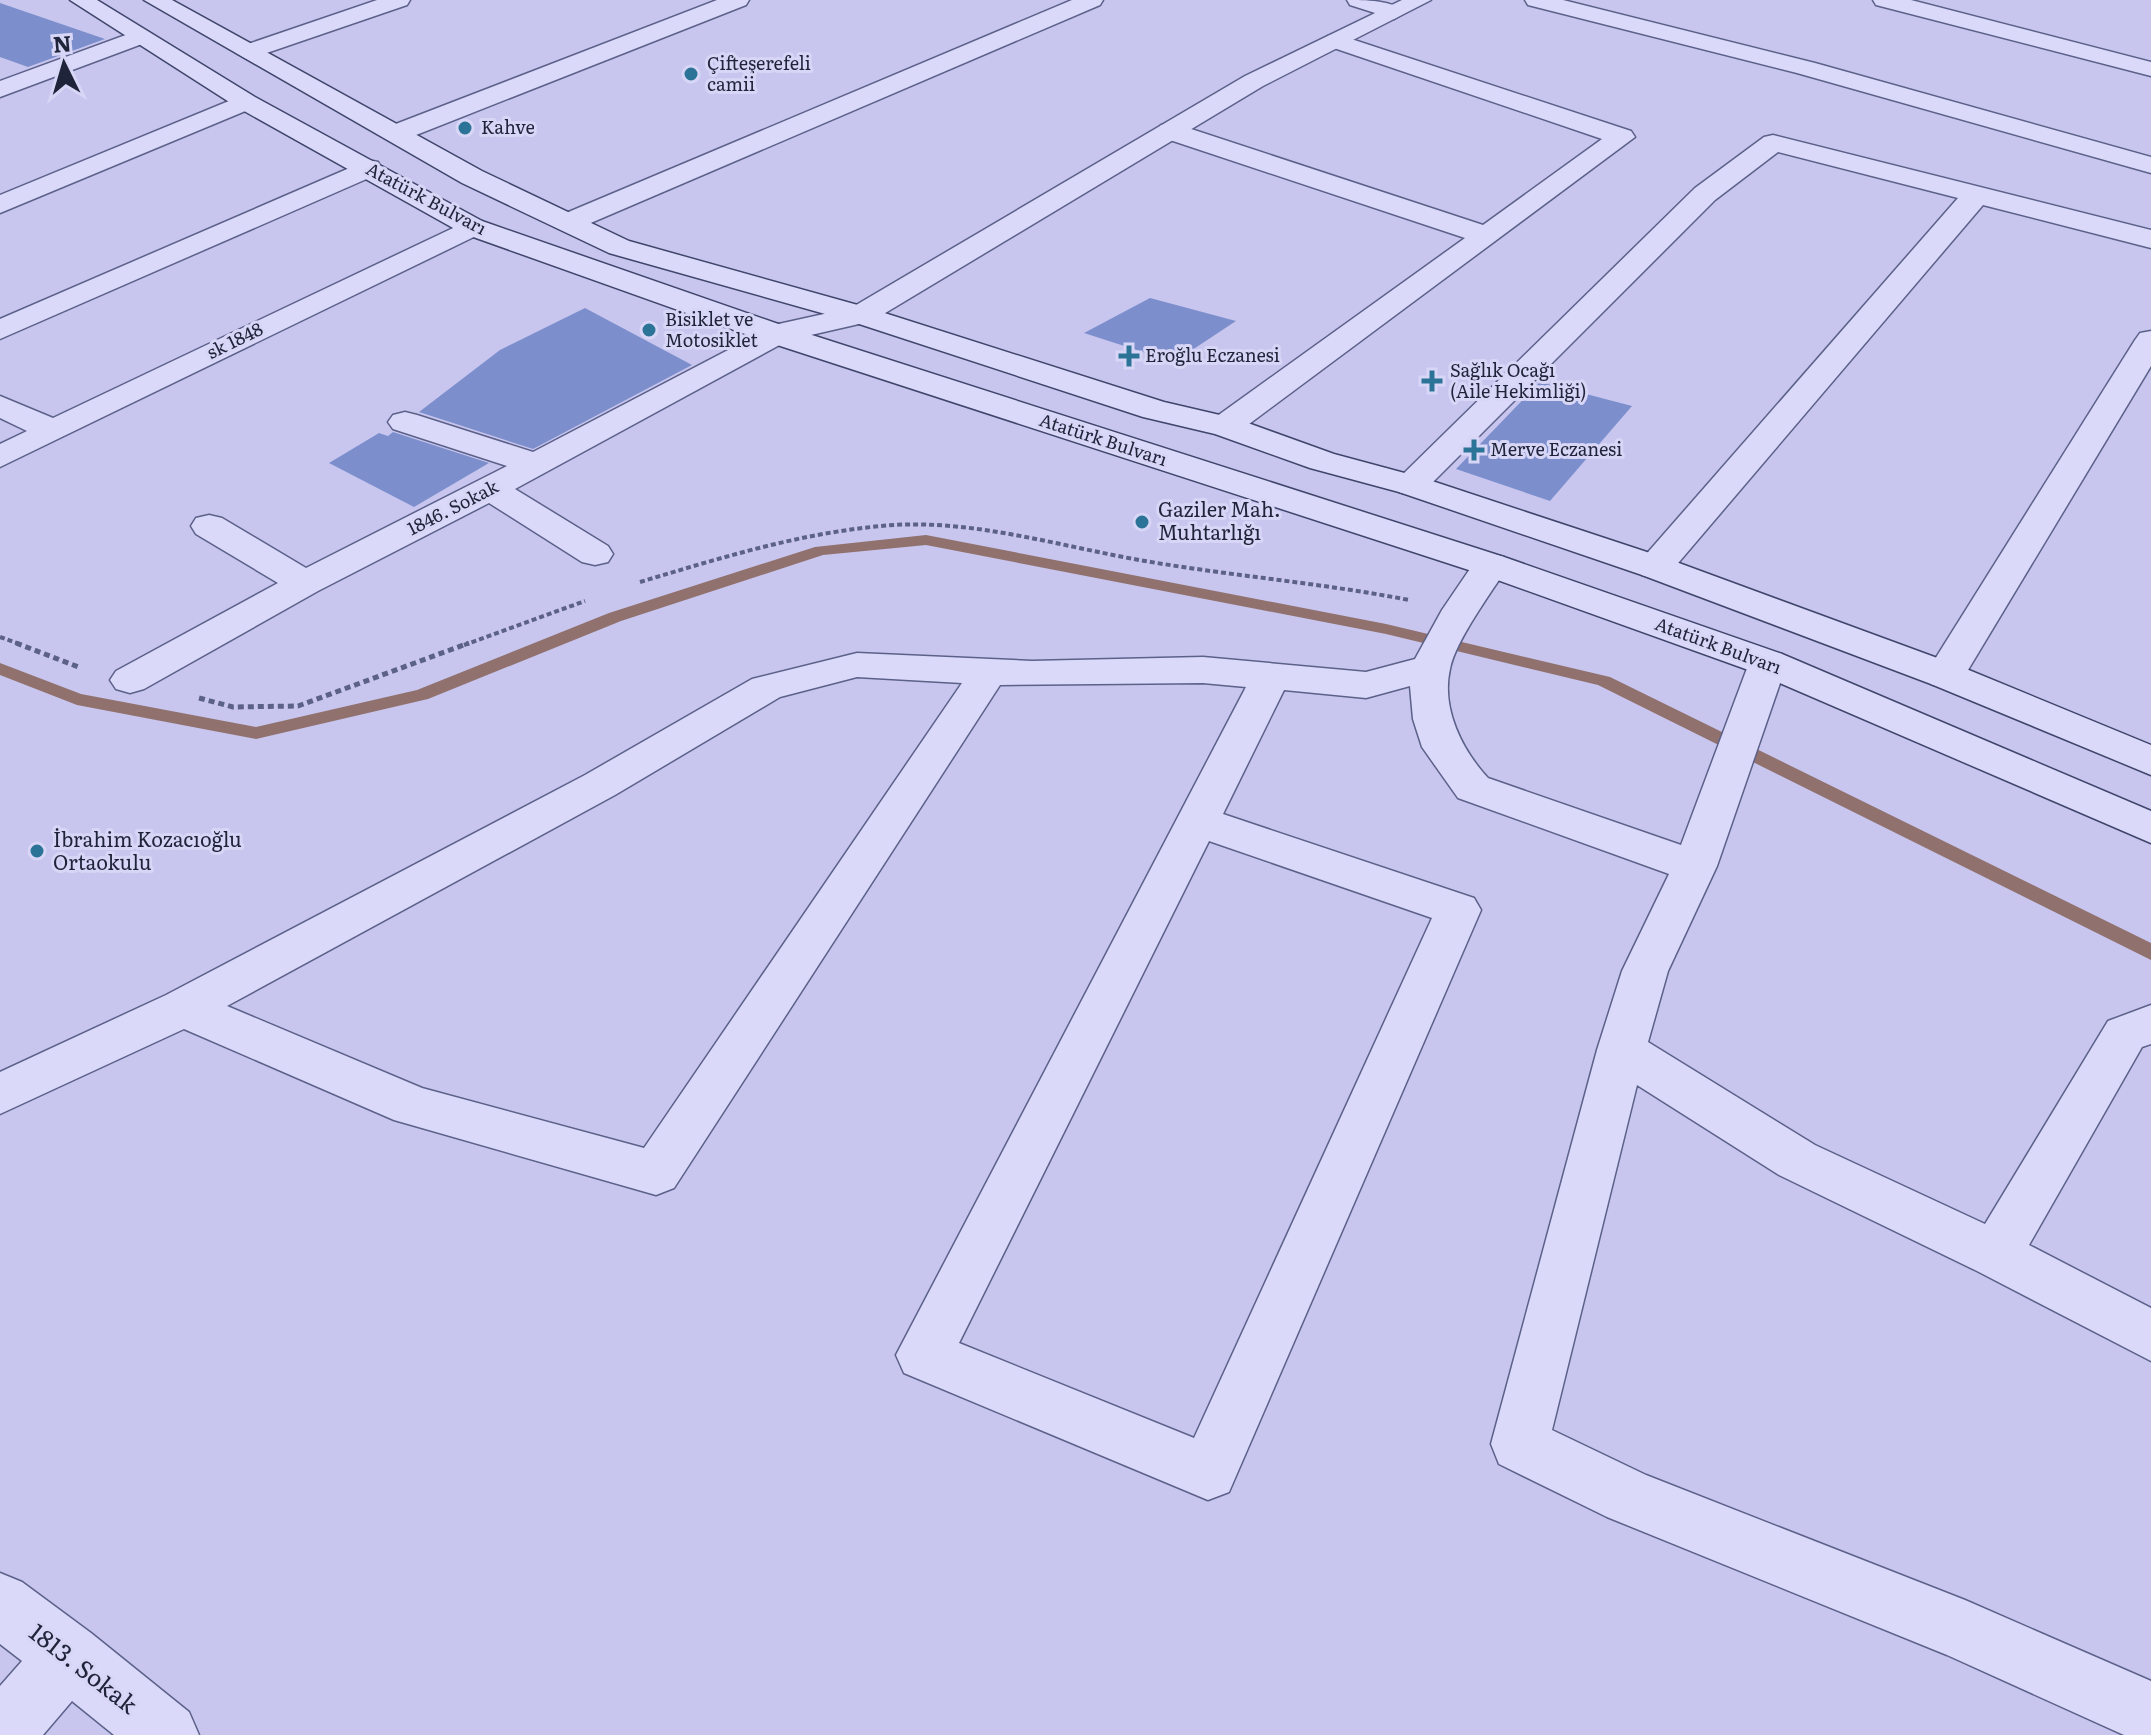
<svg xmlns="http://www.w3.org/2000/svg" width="2151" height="1735" font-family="Literata,serif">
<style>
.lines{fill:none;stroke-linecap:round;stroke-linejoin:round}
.stream{fill:#90716e;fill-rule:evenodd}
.building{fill:#7c8fcc}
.minor-casing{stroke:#5c618a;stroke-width:3}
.tertiary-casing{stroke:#5c618a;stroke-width:3}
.secondary-casing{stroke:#3f456b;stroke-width:3}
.path-far1{stroke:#5c618a;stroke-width:4;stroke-dasharray:5 3;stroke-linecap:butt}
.path{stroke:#5c618a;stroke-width:5;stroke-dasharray:6 4;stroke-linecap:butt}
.minor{fill:#dbd9f9;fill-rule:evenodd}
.tertiary{fill:#dbd9f9;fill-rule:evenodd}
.secondary{fill:#dbd9f9;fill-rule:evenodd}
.poi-dot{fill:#2c7398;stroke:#d8d6f6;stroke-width:3}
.labels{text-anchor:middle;stroke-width:6;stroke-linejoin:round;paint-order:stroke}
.far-poi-label{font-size:18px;fill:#1f243a;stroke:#d8d6f6;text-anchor:start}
.far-street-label{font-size:18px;fill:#1f243a;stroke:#d8d6f6}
.poi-label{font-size:20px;fill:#1f243a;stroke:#d8d6f6;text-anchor:start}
.near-street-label{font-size:24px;fill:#1f243a;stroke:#d8d6f6}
</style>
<rect width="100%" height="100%" fill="#c8c6ee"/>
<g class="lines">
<polygon class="stream" points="926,535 1386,624 1610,677 2151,943 2151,960 1598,685 1386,634 926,545 823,555 621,621 428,699 256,739 77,705 0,675 0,663 81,694 256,727 417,690 609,613 815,547"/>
</g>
<g class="building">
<polygon points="0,3 105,39 28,67 0,57"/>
<polygon points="1150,298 1236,321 1174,362 1084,333"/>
<polygon points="585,308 692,365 533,449 419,412 500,350"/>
<polygon points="1540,382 1632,406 1550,501 1456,469"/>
<polygon points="393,432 489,463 414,507 329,463 379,433 388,436"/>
</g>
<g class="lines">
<g class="minor-casing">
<g id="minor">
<polygon points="377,0 410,0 407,5 255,57 247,59 235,52 239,47"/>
<polygon points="717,0 749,0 746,5 406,139 397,141 384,133 388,127"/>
<polygon points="1072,0 1103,0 1100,5 579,228 559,228 555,222 559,216"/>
<path d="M1347,0C1365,0 1392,0 1406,12L1394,19L1350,5Z"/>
<polygon points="1525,0 1563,0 1815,63 2151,157 2151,173 1797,73 1528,5"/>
<polygon points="1873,0 1911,0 2151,62 2151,76 1876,5"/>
<polygon points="142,29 154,36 150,41 0,97 0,81"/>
<polygon points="1336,34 1631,131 1635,137 1237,433 1225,436 1213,433 1208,426 1213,419 1465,238 1161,137 1157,131 1161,125 1179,125 1483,225 1602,139 1328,46 1324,41 1328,36"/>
<polygon points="246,94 259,102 255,107 0,213 0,195"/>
<polygon points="1773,135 2151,230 2151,248 1983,205 1668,575 1655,578 1642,575 1637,567 1642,559 1958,198 1778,152 1715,200 1423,492 1411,495 1399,492 1394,485 1399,478 1695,188 1764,137"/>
<polygon points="368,160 378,162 381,168 378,174 0,339 0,319"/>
<polygon points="472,219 482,221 486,227 482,233 0,467 0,444 27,431 0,418 0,396 53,418"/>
<polygon points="776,325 787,327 791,334 787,341 515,489 608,546 613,554 608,562 595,565 582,562 489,503 318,591 144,689 130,693 116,689 110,680 116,671 278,583 196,534 191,526 196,518 209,515 222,518 306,568 507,466 393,429 388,422 393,415 405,412 417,415 533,452"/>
<polygon points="2151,331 2151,366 1965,675 1959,684 1945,688 1931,684 1925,675 2135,340 2140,333"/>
<path d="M1491,554L1504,557L1509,565C1493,590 1455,641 1450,669C1441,708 1462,750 1488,778L1681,845L1749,663L1754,654L1768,651L1782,654L1787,663L1717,866L1668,971L1648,1042L1815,1145L1985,1224L2108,1021L2151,1005V1044L2142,1047L2029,1245L2151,1308V1361L1977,1271L1779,1175L1637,1085L1552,1430L1646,1475L1965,1600L2151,1681V1735H2124L1947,1655L1607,1517L1499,1464L1491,1444L1597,1050L1622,971L1669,874L1458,798L1422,747L1413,719L1410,686L1366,698L1284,690L1223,814L1474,898L1481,910L1229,1492L1208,1500L904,1373L896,1355L1246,687L1203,683L1000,685L674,1188L656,1195L394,1120L184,1029L0,1114V1072L166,995L585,775L752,679L857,653L1032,661L1203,657L1366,672L1415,659L1442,610L1478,557ZM857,677L962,683L644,1148L422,1088L227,1006L615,795L780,697ZM1209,841L1432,918L1194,1438L959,1343Z"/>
<polygon points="0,1573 22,1582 91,1633 189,1712 199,1735 114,1735 72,1701 43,1735 0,1735 0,1686 22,1661 0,1644"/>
</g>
</g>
<g class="tertiary-casing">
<polygon id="tertiary" points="1402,0 1431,0 1263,86 872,321 776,343 765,341 761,334 765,327 851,308 1245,76"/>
</g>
<g class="secondary-casing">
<g id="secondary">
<polygon points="70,0 97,0 255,97 482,221 787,327 1504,557 1782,654 2151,811 2151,843 1754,672 1478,573 765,341 462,233 237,107"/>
<polygon points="144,0 172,0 482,171 629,241 872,309 1164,402 1237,419 1334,454 1423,478 1668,559 1959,666 2151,745 2151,775 1931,684 1642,575 1399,492 1310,468 1215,434 1143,417 850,321 609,253 462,183"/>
</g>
</g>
<g class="path-far1">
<path d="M640,582C724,557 806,531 894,525C977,520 1063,547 1145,561C1233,576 1321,583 1409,600"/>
<polyline points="0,637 22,645"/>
<polyline points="464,645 585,601"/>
</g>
<g class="path">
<polyline points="16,643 81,668"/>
<polyline points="199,698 233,707 298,706 469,643"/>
</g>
<use href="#minor" class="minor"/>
<use href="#tertiary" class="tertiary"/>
<use href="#secondary" class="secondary"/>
</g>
<g class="poi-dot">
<circle cx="691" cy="74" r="8"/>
<circle cx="465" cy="128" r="8"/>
<circle cx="649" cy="330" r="8"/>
<path d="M1125 344h8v8h8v8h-8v8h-8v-8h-8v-8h8z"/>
<path d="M1428 369h8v8h8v8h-8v8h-8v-8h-8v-8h8z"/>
<path d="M1470 438h8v8h8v8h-8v8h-8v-8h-8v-8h8z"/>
<circle cx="1142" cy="522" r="8"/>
<circle cx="37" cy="851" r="8"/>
</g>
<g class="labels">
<g class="far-poi-label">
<text x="707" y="70">Çifteşerefeli<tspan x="707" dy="21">camii</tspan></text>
<text x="481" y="134">Kahve</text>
<text x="665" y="326">Bisiklet ve<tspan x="665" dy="21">Motosiklet</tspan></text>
<text x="1145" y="362">Eroğlu Eczanesi</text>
<text x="1450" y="377">Sağlık Ocağı<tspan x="1450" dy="21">(Aile Hekimliği)</tspan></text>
<text x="1490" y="456">Merve Eczanesi</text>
</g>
<g class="far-street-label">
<text transform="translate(426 199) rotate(28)" y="6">Atatürk Bulvarı</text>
<text transform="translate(235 341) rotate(-26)" y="6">sk 1848</text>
<text transform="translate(1103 440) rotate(18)" y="6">Atatürk Bulvarı</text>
<text transform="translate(453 508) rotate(-27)" y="6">1846. Sokak</text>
<text transform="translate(1718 646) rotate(20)" y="6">Atatürk Bulvarı</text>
</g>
<g class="poi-label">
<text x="1158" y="517">Gaziler Mah.<tspan x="1158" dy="23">Muhtarlığı</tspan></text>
<text x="53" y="847">İbrahim Kozacıoğlu<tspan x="53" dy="23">Ortaokulu</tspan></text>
</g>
<g class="near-street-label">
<text transform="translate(83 1669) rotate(38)" y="8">1813. Sokak</text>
</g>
</g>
<g transform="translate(64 64) rotate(355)" stroke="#d8d6f6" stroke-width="6" paint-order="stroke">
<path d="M0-6L14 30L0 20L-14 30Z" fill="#1f243a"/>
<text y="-12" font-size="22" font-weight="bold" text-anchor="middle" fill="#1f243a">N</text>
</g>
</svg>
